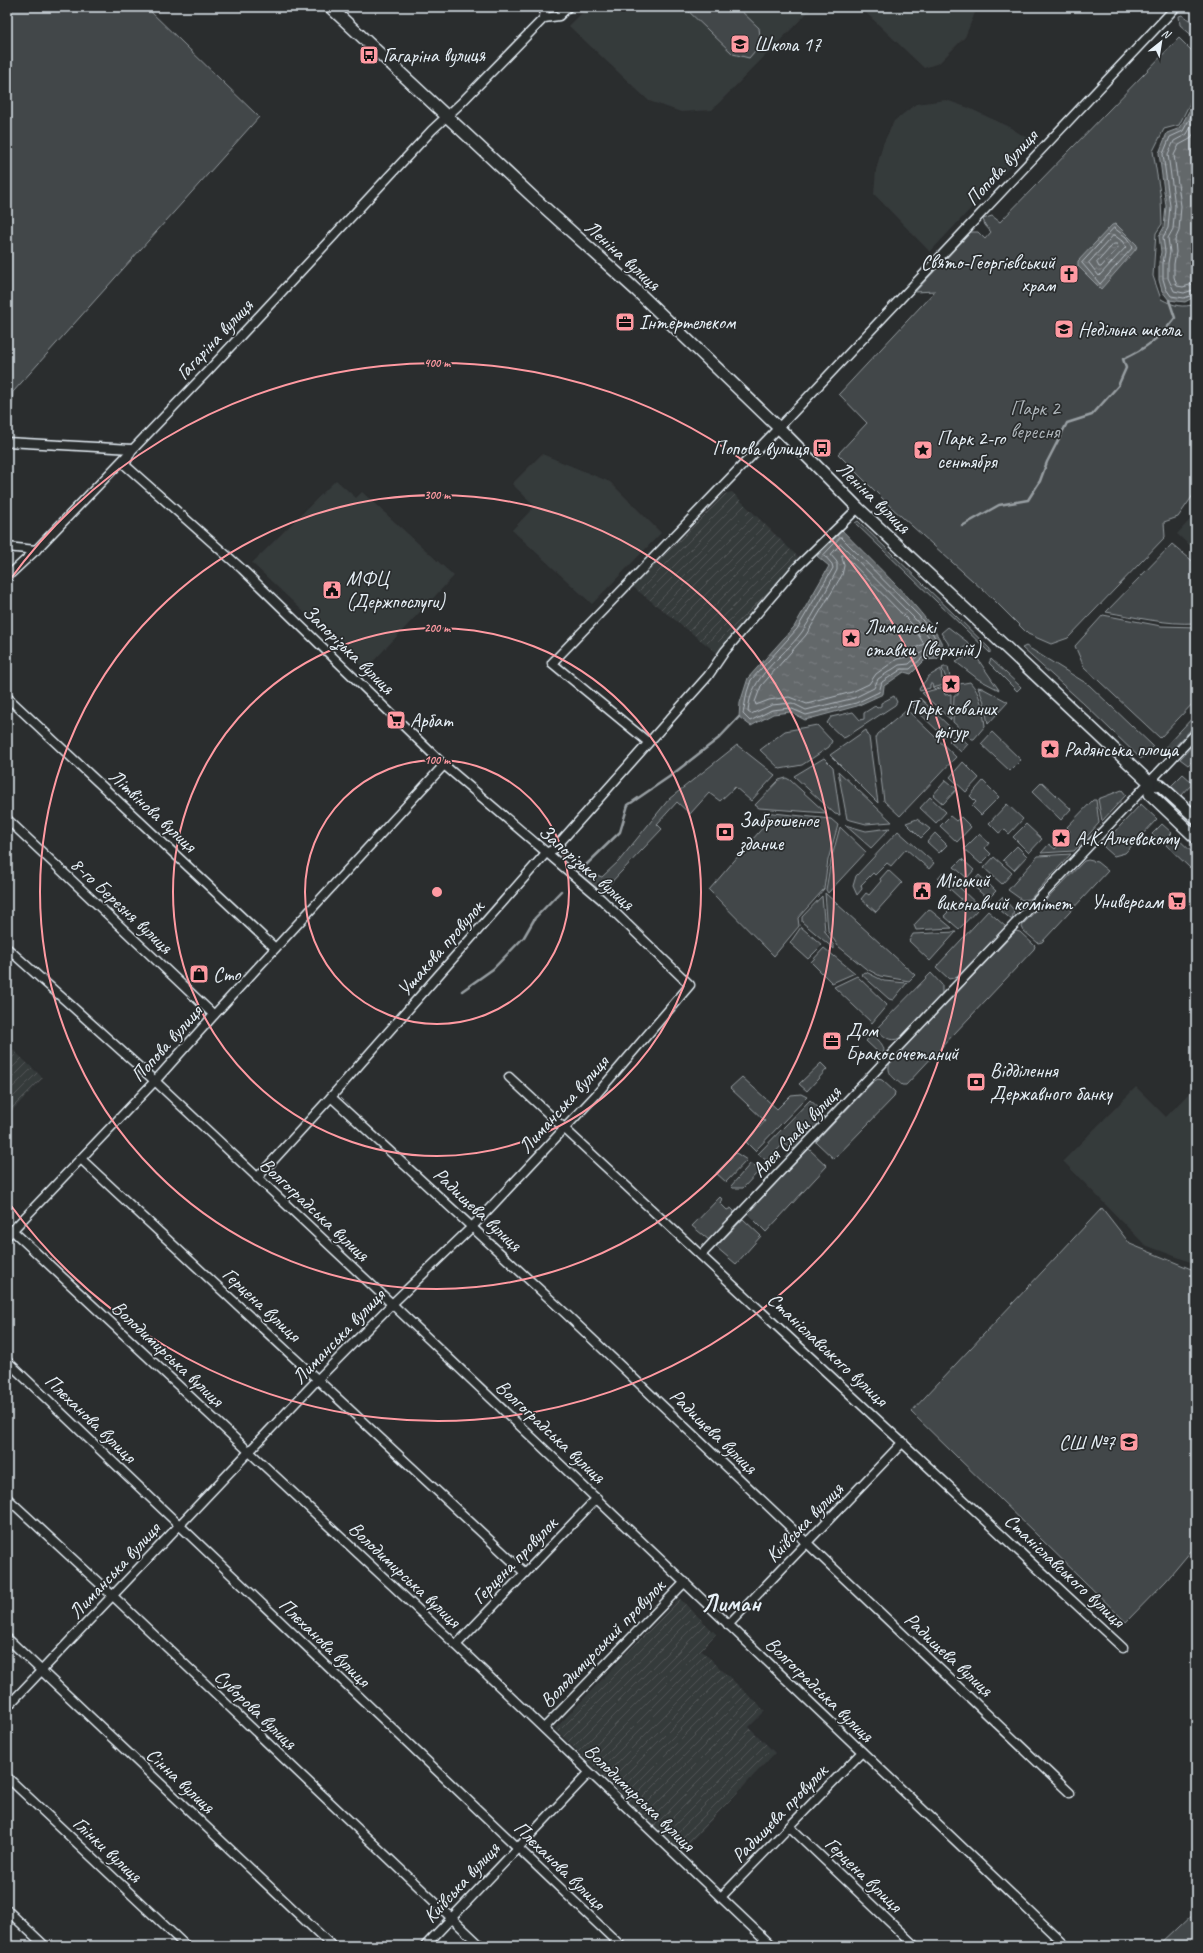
<svg xmlns="http://www.w3.org/2000/svg" width="1203" height="1953" font-family="Caveat,sans-serif">
<style>
.built{fill:#363a3b}
.industrial{fill:url(#industrial-furrows)}
.green{fill:#424648;stroke:#959ca0}
.water{fill:url(#water-ripples);stroke:#989fa3}
.lines{fill:none;stroke-linecap:round;stroke-linejoin:round}
.shore{stroke:#b3bac0;stroke-width:1}
.stream{stroke:#989fa3;stroke-width:2.5}
.minor-casing{stroke:#e8f1f8;stroke-width:11}
.tertiary-casing{stroke:#e8f1f8;stroke-width:14}
.minor{stroke:#2a2d2e;stroke-width:8}
.tertiary{stroke:#2a2d2e;stroke-width:11}
.ring{fill:none;stroke:#ff9aa2;stroke-width:2}
.labels{text-anchor:middle;stroke-width:3.5;stroke-linejoin:round;paint-order:stroke}
.poi-label{font-size:20px;fill:#e8f1f8;stroke:#2a2d2e;text-anchor:start}
.street-label{font-size:20px;fill:#e8f1f8;stroke:#2a2d2e}
.park-label{font-size:20px;fill:#aeb5ba;stroke:#2a2d2e}
.district-label{font-size:24px;font-weight:bold;fill:#e8f1f8;stroke:#2a2d2e}
.centre{fill:#ff9aa2;stroke:#2a2d2e;stroke-width:2}
.ring-label{font-size:12px;text-anchor:middle;font-weight:bold;fill:#ff9aa2;stroke:#2a2d2e;stroke-width:3.5;stroke-linejoin:round;paint-order:stroke}
</style>
<defs>
<pattern id="industrial-furrows" width="10" height="10" patternUnits="userSpaceOnUse"><rect width="10" height="10" fill="#363a3b"/><path d="M-1 1l2-2M0 10L10 0M9 11l2-2" fill="none" stroke="#535758"/></pattern>
<pattern id="water-ripples" width="26" height="14" patternUnits="userSpaceOnUse"><rect width="26" height="14" fill="#63686b"/><path d="M2 4q2-2 4 0t4 0M15 11q2-2 4 0t4 0" fill="none" stroke="#797e81"/></pattern>
</defs>
<rect width="100%" height="100%" fill="#2a2d2e"/>
<filter id="ink" filterUnits="userSpaceOnUse"><feTurbulence type="fractalNoise" baseFrequency=".025" numOctaves="2"/><feDisplacementMap in="SourceGraphic" scale="8" xChannelSelector="R" yChannelSelector="G"/><feConvolveMatrix kernelMatrix="1 2 1 2 8 2 1 2 1" color-interpolation-filters="sRGB"/></filter>
<g filter="url(#ink)">
<g class="built">
<polygon points="588,7 813,7 712,110 681,112 649,101 569,26"/>
<polygon points="860,7 976,7 977,8 965,37 939,63 924,68"/>
<polygon points="946,100 969,108 1011,128 1033,142 930,252 874,194 876,170 883,144 894,121 916,104"/>
<polygon points="542,454 610,482 661,533 592,604 512,530 535,506 512,484"/>
<polygon points="336,480 356,498 362,492 454,576 365,670 252,563"/>
<polygon points="1196,513 1196,551 1177,534"/>
<polygon points="1136,1087 1166,1117 1194,1088 1196,1090 1196,1264 1145,1245 1063,1161"/>
</g>
<g class="industrial">
<polygon points="732,492 798,557 717,653 633,587 724,494"/>
<polygon points="7,1044 43,1078 7,1116"/>
<polygon points="679,1598 716,1634 701,1650 765,1711 749,1727 775,1753 681,1852 555,1729"/>
</g>
<g class="green">
<polygon points="7,7 146,7 259,117 13,392 9,443 7,442"/>
<polygon points="684,7 737,7 759,28 761,44 749,58 733,54"/>
<polygon points="1182,15 1196,25 1196,39 1180,25 1179,16"/>
<path d="M1179,38L1196,55V91L1179,125L1164,129L1153,151L1161,199L1162,224L1156,233L1153,276L1161,299C1174,306 1182,308 1196,304V491L1178,517L1164,522L1165,537L1068,638L1051,644L1028,634L993,599L892,508L838,454L867,423L839,394L935,291L915,292L971,232H978L985,239L991,232L985,225L983,219L992,216L1000,222Z"/>
<polygon points="858,521 990,649 990,653 855,523"/>
<path d="M1172,544L1196,564V623C1166,625 1136,617 1106,612Z"/>
<polygon points="1103,615 1161,626 1196,627 1196,700 1160,738 1084,667 1075,646"/>
<polygon points="948,627 970,644 951,655 948,643 941,633"/>
<polygon points="1026,646 1089,685 1153,746 1141,759 1083,703 1022,648"/>
<polygon points="973,652 999,690 978,679 956,662"/>
<polygon points="991,659 1021,687 1017,691 989,663"/>
<polygon points="944,667 948,667 951,683 933,688 932,684 930,684 930,688 920,691 919,689 929,676 941,669 942,679 946,678 942,668"/>
<path d="M970,682C981,694 983,710 985,726L974,739H972L953,722L954,695H958V691H953L954,685Z"/>
<polygon points="944,687 945,695 951,694 951,720 922,693"/>
<polygon points="978,687 982,688 1008,702 988,724 984,702"/>
<polygon points="894,696 897,702 895,705 846,737 843,738 827,723 831,717 853,712 860,720 864,719 864,713 875,706 877,708 881,706 881,703"/>
<polygon points="920,698 952,729 944,737 912,706"/>
<polygon points="907,710 956,757 900,816 884,801 876,738 878,734"/>
<polygon points="1196,714 1196,724 1172,750 1166,746"/>
<polygon points="817,725 832,741 829,747 802,765 780,769 760,750 785,731"/>
<polygon points="866,730 869,737 878,803 830,755"/>
<polygon points="992,732 1021,760 1010,771 981,744"/>
<polygon points="956,733 968,744 961,752 949,741"/>
<polygon points="1196,742 1196,758 1188,765 1180,759"/>
<polygon points="737,745 775,775 751,801 735,787 720,801 709,793 690,814 677,802 657,824 662,829 602,892 577,872 583,870 602,877 619,861 669,799"/>
<polygon points="824,758 833,767 840,815 835,814 794,776"/>
<polygon points="963,762 979,778 966,792 950,777"/>
<polygon points="838,771 892,822 866,824 847,819"/>
<polygon points="1183,774 1193,783 1181,796 1171,786"/>
<polygon points="786,778 790,780 826,813 759,808 755,805 779,780"/>
<polygon points="946,780 957,789 943,804 933,795"/>
<polygon points="983,781 999,797 981,815 972,806 976,802 970,796"/>
<polygon points="1042,782 1071,809 1061,820 1032,792"/>
<polygon points="1122,790 1126,795 1102,821 1098,799"/>
<polygon points="930,797 946,812 936,823 920,808"/>
<polygon points="1093,800 1096,800 1099,823 1074,851 1041,853 1049,844 1055,849 1070,832 1067,827"/>
<polygon points="1007,804 1023,819 1009,834 1004,829 999,833 989,823"/>
<polygon points="1141,804 1157,819 1125,853 1114,856 1104,847 1103,844"/>
<polygon points="764,812 831,819 838,825 828,860 824,889 798,918 799,926 774,956 709,890 771,818"/>
<polygon points="950,816 956,821 961,817 971,827 957,842 940,826"/>
<polygon points="917,819 930,829 921,838 906,823"/>
<polygon points="1026,824 1042,839 1029,853 1013,837"/>
<polygon points="1162,824 1172,833 1162,843 1152,834"/>
<polygon points="845,825 866,831 890,828 871,848"/>
<polygon points="840,827 866,852 828,893 826,890 831,860"/>
<polygon points="898,831 934,863 929,869 906,849 891,866 887,863 875,875 873,873 861,885 862,889 857,895 853,886 856,876"/>
<polygon points="935,833 947,845 939,853 927,842"/>
<polygon points="979,834 989,843 985,848 991,854 981,864 964,849"/>
<polygon points="1175,836 1196,856 1196,861 1190,868 1166,845"/>
<polygon points="1017,846 1027,856 1014,870 1003,860"/>
<polygon points="1071,854 1030,899 1022,900 1008,890 1038,856"/>
<polygon points="994,857 1012,873 1002,884 984,868"/>
<polygon points="962,859 974,870 967,878 954,867"/>
<polygon points="1088,860 1097,862 1108,871 1042,942 1038,943 1024,931 1022,927 1024,923 1084,861"/>
<polygon points="888,870 902,883 876,912 861,899 866,893 869,895 881,881 880,879"/>
<polygon points="943,872 980,907 959,929 944,916 961,899 938,878"/>
<polygon points="979,875 996,891 988,899 971,884"/>
<polygon points="825,893 915,975 909,981 880,976 865,968 838,946 828,931"/>
<polygon points="822,896 825,931 834,946 834,949 802,922 802,917"/>
<polygon points="1002,897 1014,910 1012,920 994,905"/>
<polygon points="929,909 952,928 916,930 914,925"/>
<polygon points="988,911 1006,927 958,977 949,979 936,967"/>
<polygon points="801,927 822,945 808,959 790,943"/>
<path d="M1016,931L1020,932L1035,946L1034,949L906,1085H902C894,1078 886,1074 890,1062Z"/>
<polygon points="956,932 930,961 909,941 913,934"/>
<polygon points="824,948 855,973 832,983 811,962"/>
<polygon points="866,972 884,981 907,983 893,1000 889,999 861,974"/>
<path d="M931,973L942,985V995L900,1038C889,1043 884,1036 876,1029Z"/>
<polygon points="857,976 887,1005 872,1023 834,987"/>
<path d="M872,1034C878,1040 888,1047 882,1056L866,1041Z"/>
<polygon points="821,1063 827,1069 807,1091 799,1084"/>
<polygon points="742,1077 777,1109 791,1095 801,1094 807,1097 755,1151 746,1142 765,1121 730,1088"/>
<polygon points="878,1079 882,1080 895,1092 894,1097 834,1159 816,1142 873,1082"/>
<path d="M810,1100C818,1107 826,1113 820,1124L795,1149L783,1144L767,1161L758,1154Z"/>
<polygon points="809,1149 827,1166 766,1232 747,1213"/>
<polygon points="736,1153 747,1160 726,1182 716,1173"/>
<polygon points="751,1163 759,1171 743,1188 733,1188 731,1186"/>
<polygon points="720,1197 722,1199 720,1203 727,1210 731,1208 734,1211 734,1215 709,1240 692,1226"/>
<polygon points="1102,1208 1130,1244 1196,1271 1196,1545 1166,1581 1126,1622 911,1412"/>
<polygon points="743,1219 761,1236 736,1264 716,1247"/>
<polygon points="1196,1911 1196,1946 1159,1946"/>
</g>
<g class="water">
<polygon points="1196,98 1196,296 1185,302 1169,300 1162,291 1159,280 1159,262 1161,252 1159,236 1164,227 1166,206 1159,153 1167,133 1180,128"/>
<polygon points="1116,224 1137,245 1136,249 1101,289 1078,266 1078,261 1112,225"/>
<path d="M842,530C863,553 943,626 944,652L937,659L925,660L911,674L904,672L884,686L883,694L857,706L805,720L790,712L773,714L751,726L739,717L740,703L748,678L794,627L829,566L817,556Z"/>
</g>
<g class="lines">
<g class="shore">
<polyline points="1196,107 1183,131 1170,137 1163,154 1170,206 1168,228 1163,237 1165,252 1163,263 1163,279 1166,289 1171,296 1184,298 1196,294"/>
<polyline points="1196,118 1187,134 1174,141 1168,154 1175,206 1173,229 1168,238 1170,252 1168,263 1168,278 1174,291 1184,293 1196,289"/>
<polyline points="1196,130 1190,139 1179,145 1174,155 1181,206 1179,231 1175,240 1176,252 1174,264 1174,277 1177,286 1183,287 1196,283"/>
<polygon points="1114,228 1126,237 1133,247 1100,284 1082,263"/>
<polygon points="1114,235 1122,241 1126,247 1099,276 1089,263"/>
<polygon points="1114,244 1117,244 1118,248 1101,267 1099,267 1097,263"/>
<polygon points="841,537 919,616 933,634 939,646 939,651 935,655 923,657 910,669 902,669 882,682 879,692 856,703 806,715 790,708 772,710 750,721 743,714 747,692 751,680 797,629 833,568 832,564 824,555"/>
<path d="M841,544L915,619L929,637L934,649L922,652L909,664L899,665L878,679L874,688L854,698L806,710L792,703L772,705L751,714L748,712C750,675 782,659 802,632C815,613 826,591 837,570V562L831,555Z"/>
<polygon points="842,555 844,555 911,623 924,644 915,648 906,657 897,659 876,674 869,684 852,692 807,704 789,697 769,700 756,705 755,702 761,686 806,635 842,575 844,566"/>
</g>
<g class="stream">
<path d="M962,526L999,505L1028,500L1040,481L1047,462L1067,423L1092,415L1118,386L1126,368L1123,359C1147,348 1159,338 1175,318L1169,300"/>
<polyline points="586,865 620,832 628,805 669,777 719,738 739,717"/>
<polyline points="462,991 493,969 524,937 535,918 561,891"/>
</g>
<g class="minor-casing">
<g id="minor">
<polyline points="544,18 545,7"/>
<polyline points="7,442 132,449 125,465 242,569 444,765 601,899 690,985 595,1096 472,1227 392,1304 318,1379 7,1707"/>
<polyline points="7,547 36,550"/>
<polyline points="7,577 36,550 207,372 432,130 460,104 544,18 559,16 568,7"/>
<polyline points="7,697 275,948"/>
<polyline points="648,742 552,663 789,417 1176,7"/>
<polyline points="7,819 214,1015"/>
<polyline points="7,948 155,1081 392,1304 1066,1946"/>
<polyline points="509,1077 1123,1648"/>
<polyline points="331,1097 565,1313 1070,1793"/>
<polyline points="81,1159 525,1573"/>
<polyline points="257,1178 331,1097 546,853 554,849 708,676 725,651 796,568 858,508"/>
<polyline points="12,1230 456,1645 772,1946"/>
<polyline points="7,1236 155,1081 214,1015 444,765"/>
<polyline points="701,1255 1196,733"/>
<polyline points="7,1361 621,1946"/>
<polyline points="7,1498 113,1596 481,1946"/>
<polyline points="728,1625 903,1442"/>
<polyline points="7,1638 332,1946"/>
<polyline points="456,1645 597,1498"/>
<polyline points="544,1728 685,1582"/>
<polyline points="7,1777 186,1946"/>
<polyline points="790,1827 915,1946"/>
<polyline points="721,1897 862,1752"/>
<polyline points="7,1910 45,1946"/>
<polyline points="425,1946 589,1773"/>
</g>
</g>
<g class="tertiary-casing">
<g id="tertiary">
<polyline points="330,7 533,197 637,291 778,427 858,508 1149,782 1161,786 1196,818"/>
<polyline points="1149,782 1150,794 1196,838"/>
</g>
</g>
<use href="#minor" class="minor"/>
<use href="#tertiary" class="tertiary"/>
</g>
</g>
<g class="ring">
<circle cx="437" cy="892" r="132"/>
<circle cx="437" cy="892" r="264"/>
<circle cx="437" cy="892" r="397"/>
<path d="M9 581A529 529 0 1 1 9 1203"/>
</g>
<defs>
<g id="school-square" transform="scale(1)"><rect x="-9" y="-9" width="18" height="18" rx="4" fill="#ff9aa2" stroke="#2a2d2e"/><path d="M0-5L7-2L0 1L-7-2ZM-4 1L0 2.5L4 1V4Q0 6-4 4Z" fill="#111"/></g>
<g id="bus-square" transform="scale(1)"><rect x="-9" y="-9" width="18" height="18" rx="4" fill="#ff9aa2" stroke="#2a2d2e"/><path d="M-5-6H5V4H4V6H2V4H-2V6H-4V4H-5ZM-3.5-4V0h7V-4ZM-3.5 1.2v1.5H-2V1.2ZM2 1.2v1.5H3.5V1.2Z" fill="#111"/></g>
<g id="church-square" transform="scale(1)"><rect x="-9" y="-9" width="18" height="18" rx="4" fill="#ff9aa2" stroke="#2a2d2e"/><path d="M-1.2-6h2.4v3.5h3.3v2.4h-3.3V6h-2.4V-.1h-3.3v-2.4h3.3Z" fill="#111"/></g>
<g id="office-square" transform="scale(1)"><rect x="-9" y="-9" width="18" height="18" rx="4" fill="#ff9aa2" stroke="#2a2d2e"/><path d="M-6-3h4V-5.5h4V-3h4V5H-6ZM-1-4.5V-3h2v-1.5ZM-6 0V1H6V0Z" fill="#111"/></g>
<g id="sight-square" transform="scale(1)"><rect x="-9" y="-9" width="18" height="18" rx="4" fill="#ff9aa2" stroke="#2a2d2e"/><path d="M0-6L1.8-2.2L6-1.7L2.9 1.2L3.7 5.4L0 3.3L-3.7 5.4L-2.9 1.2L-6-1.7L-1.8-2.2Z" fill="#111"/></g>
<g id="civic-square" transform="scale(1)"><rect x="-9" y="-9" width="18" height="18" rx="4" fill="#ff9aa2" stroke="#2a2d2e"/><path d="M-.6-6.5H3V-4.5H.6V-3L4-1V1h2V6H-6V1h2V-1L-.6-3ZM-1.2 2.5V6h2.4V2.5Z" fill="#111"/></g>
<g id="supermarket-square" transform="scale(1)"><rect x="-9" y="-9" width="18" height="18" rx="4" fill="#ff9aa2" stroke="#2a2d2e"/><path d="M-6-5.5h2.5l.6 2H6L4.5 2H-2.5L-4.4-4H-6ZM-1.5 3.2a1.3 1.3 0 1 0 .1 0ZM3 3.2a1.3 1.3 0 1 0 .1 0Z" fill="#111"/></g>
<g id="bank-square" transform="scale(1)"><rect x="-9" y="-9" width="18" height="18" rx="4" fill="#ff9aa2" stroke="#2a2d2e"/><path d="M-6-4H6V4H-6ZM0-2.3a2.3 2.3 0 1 0 0 4.6a2.3 2.3 0 1 0 0-4.6Z" fill="#111"/></g>
<g id="shop-square" transform="scale(1)"><rect x="-9" y="-9" width="18" height="18" rx="4" fill="#ff9aa2" stroke="#2a2d2e"/><path d="M-5-2.5h2.3a2.7 3.5 0 0 1 5.4 0H5L5.5 6h-11ZM-1.5-2.5h3a1.5 2.3 0 0 0-3 0Z" fill="#111"/></g>
</defs>
<g fill-rule="evenodd">
<use href="#school-square" x="740" y="44"/>
<use href="#bus-square" x="369" y="55"/>
<use href="#church-square" x="1069" y="274"/>
<use href="#office-square" x="625" y="322"/>
<use href="#school-square" x="1064" y="329"/>
<use href="#bus-square" x="822" y="448"/>
<use href="#sight-square" x="923" y="450"/>
<use href="#civic-square" x="332" y="590"/>
<use href="#sight-square" x="851" y="638"/>
<use href="#sight-square" x="951" y="684"/>
<use href="#supermarket-square" x="396" y="720"/>
<use href="#sight-square" x="1050" y="749"/>
<use href="#bank-square" x="725" y="832"/>
<use href="#sight-square" x="1061" y="838"/>
<use href="#civic-square" x="922" y="891"/>
<use href="#supermarket-square" x="1177" y="901"/>
<use href="#shop-square" x="199" y="974"/>
<use href="#office-square" x="832" y="1041"/>
<use href="#bank-square" x="976" y="1082"/>
<use href="#school-square" x="1129" y="1442"/>
</g>
<g class="labels">
<g class="poi-label">
<text x="754" y="51">Школа 17</text>
<text x="383" y="62">Гагаріна вулиця</text>
<text x="1055" y="269" text-anchor="end">Свято-Георгієвський<tspan x="1055" dy="23">храм</tspan></text>
<text x="639" y="329">Інтертелеком</text>
<text x="1078" y="336">Недільна школа</text>
<text x="937" y="445">Парк 2-го<tspan x="937" dy="23">сентября</tspan></text>
<text x="808" y="455" text-anchor="end">Попова вулиця</text>
<text x="346" y="585">МФЦ<tspan x="346" dy="23">(Держпослуги)</tspan></text>
<text x="865" y="633">Лиманські<tspan x="865" dy="23">ставки (верхній)</tspan></text>
<text x="951" y="715" text-anchor="middle">Парк кованих<tspan x="951" dy="23">фігур</tspan></text>
<text x="410" y="727">Арбат</text>
<text x="1064" y="756">Радянська площа</text>
<text x="739" y="827">Заброшеное<tspan x="739" dy="23">здание</tspan></text>
<text x="1075" y="845">А.К.Алчевскому</text>
<text x="936" y="887">Міський<tspan x="936" dy="23">виконавчий комітет</tspan></text>
<text x="1163" y="908" text-anchor="end">Универсам</text>
<text x="213" y="981">Сто</text>
<text x="846" y="1037">Дом<tspan x="846" dy="23">Бракосочетаний</tspan></text>
<text x="990" y="1077">Відділення<tspan x="990" dy="23">Державного банку</tspan></text>
<text x="1115" y="1449" text-anchor="end">СШ №7</text>
</g>
<g class="street-label">
<text transform="translate(1001 167) rotate(-47)" y="7">Попова вулиця</text>
<text transform="translate(623 255) rotate(42)" y="7">Леніна вулиця</text>
<text transform="translate(214 339) rotate(-47)" y="7">Гагаріна вулиця</text>
<text transform="translate(874 497) rotate(44)" y="7">Леніна вулиця</text>
<text transform="translate(349 649) rotate(44)" y="7">Запорізька вулиця</text>
<text transform="translate(153 810) rotate(43)" y="7">Літвінова вулиця</text>
<text transform="translate(587 867) rotate(41)" y="7">Запорізька вулиця</text>
<text transform="translate(122 905) rotate(43)" y="7">8-го Березня вулиця</text>
<text transform="translate(440 948) rotate(-49)" y="7">Ушакова провулок</text>
<text transform="translate(166 1043) rotate(-48)" y="7">Попова вулиця</text>
<text transform="translate(563 1104) rotate(-48)" y="7">Лиманська вулиця</text>
<text transform="translate(796 1131) rotate(-46)" y="7">Алея Слави вулиця</text>
<text transform="translate(315 1209) rotate(43)" y="7">Волгоградська вулиця</text>
<text transform="translate(478 1209) rotate(43)" y="7">Радищева вулиця</text>
<text transform="translate(262 1304) rotate(43)" y="7">Герцена вулиця</text>
<text transform="translate(338 1336) rotate(-46)" y="7">Лиманська вулиця</text>
<text transform="translate(828 1349) rotate(43)" y="7">Станіславського вулиця</text>
<text transform="translate(168 1353) rotate(43)" y="7">Володимирська вулиця</text>
<text transform="translate(91 1418) rotate(44)" y="7">Плєханова вулиця</text>
<text transform="translate(551 1431) rotate(43)" y="7">Волгоградська вулиця</text>
<text transform="translate(714 1431) rotate(44)" y="7">Радищева вулиця</text>
<text transform="translate(804 1522) rotate(-46)" y="7">Київська вулиця</text>
<text transform="translate(514 1560) rotate(-46)" y="7">Герцена провулок</text>
<text transform="translate(114 1570) rotate(-47)" y="7">Лиманська вулиця</text>
<text transform="translate(1065 1570) rotate(43)" y="7">Станіславського вулиця</text>
<text transform="translate(405 1574) rotate(43)" y="7">Володимирська вулиця</text>
<text transform="translate(325 1642) rotate(44)" y="7">Плєханова вулиця</text>
<text transform="translate(602 1643) rotate(-46)" y="7">Володимирський провулок</text>
<text transform="translate(949 1654) rotate(43)" y="7">Радищева вулиця</text>
<text transform="translate(820 1689) rotate(44)" y="7">Волгоградська вулиця</text>
<text transform="translate(256 1709) rotate(44)" y="7">Суворова вулиця</text>
<text transform="translate(181 1780) rotate(43)" y="7">Сінна вулиця</text>
<text transform="translate(640 1797) rotate(44)" y="7">Володимирська вулиця</text>
<text transform="translate(779 1813) rotate(-46)" y="7">Радищева провулок</text>
<text transform="translate(108 1849) rotate(43)" y="7">Глінки вулиця</text>
<text transform="translate(560 1865) rotate(44)" y="7">Плєханова вулиця</text>
<text transform="translate(864 1874) rotate(44)" y="7">Герцена вулиця</text>
<text transform="translate(461 1882) rotate(-47)" y="7">Київська вулиця</text>
</g>
<g class="park-label">
<text x="1035" y="415">Парк 2<tspan x="1035" dy="23">вересня</tspan></text>
</g>
<g class="district-label">
<text x="731" y="1611">Лиман</text>
</g>
</g>
<circle cx="437" cy="892" r="6" class="centre"/>
<g class="ring-label">
<text x="437" y="367">400 m</text>
<text x="437" y="499">300 m</text>
<text x="437" y="632">200 m</text>
<text x="437" y="764">100 m</text>
</g>
<rect width="1203" height="1953" fill="none" stroke="#2a2d2e" stroke-width="24"/>
<rect x="12" y="12" width="1179" height="1929" fill="none" stroke="#e8f1f8" stroke-width="1.5" filter="url(#ink)"/>
<g transform="translate(1161 42) rotate(30)" stroke="#2a2d2e" stroke-width="3" paint-order="stroke">
<path d="M0-3L7 15L0 10L-7 15Z" fill="#e8f1f8"/>
<text y="-6" font-size="11" font-weight="bold" text-anchor="middle" fill="#e8f1f8">N</text>
</g>
</svg>
